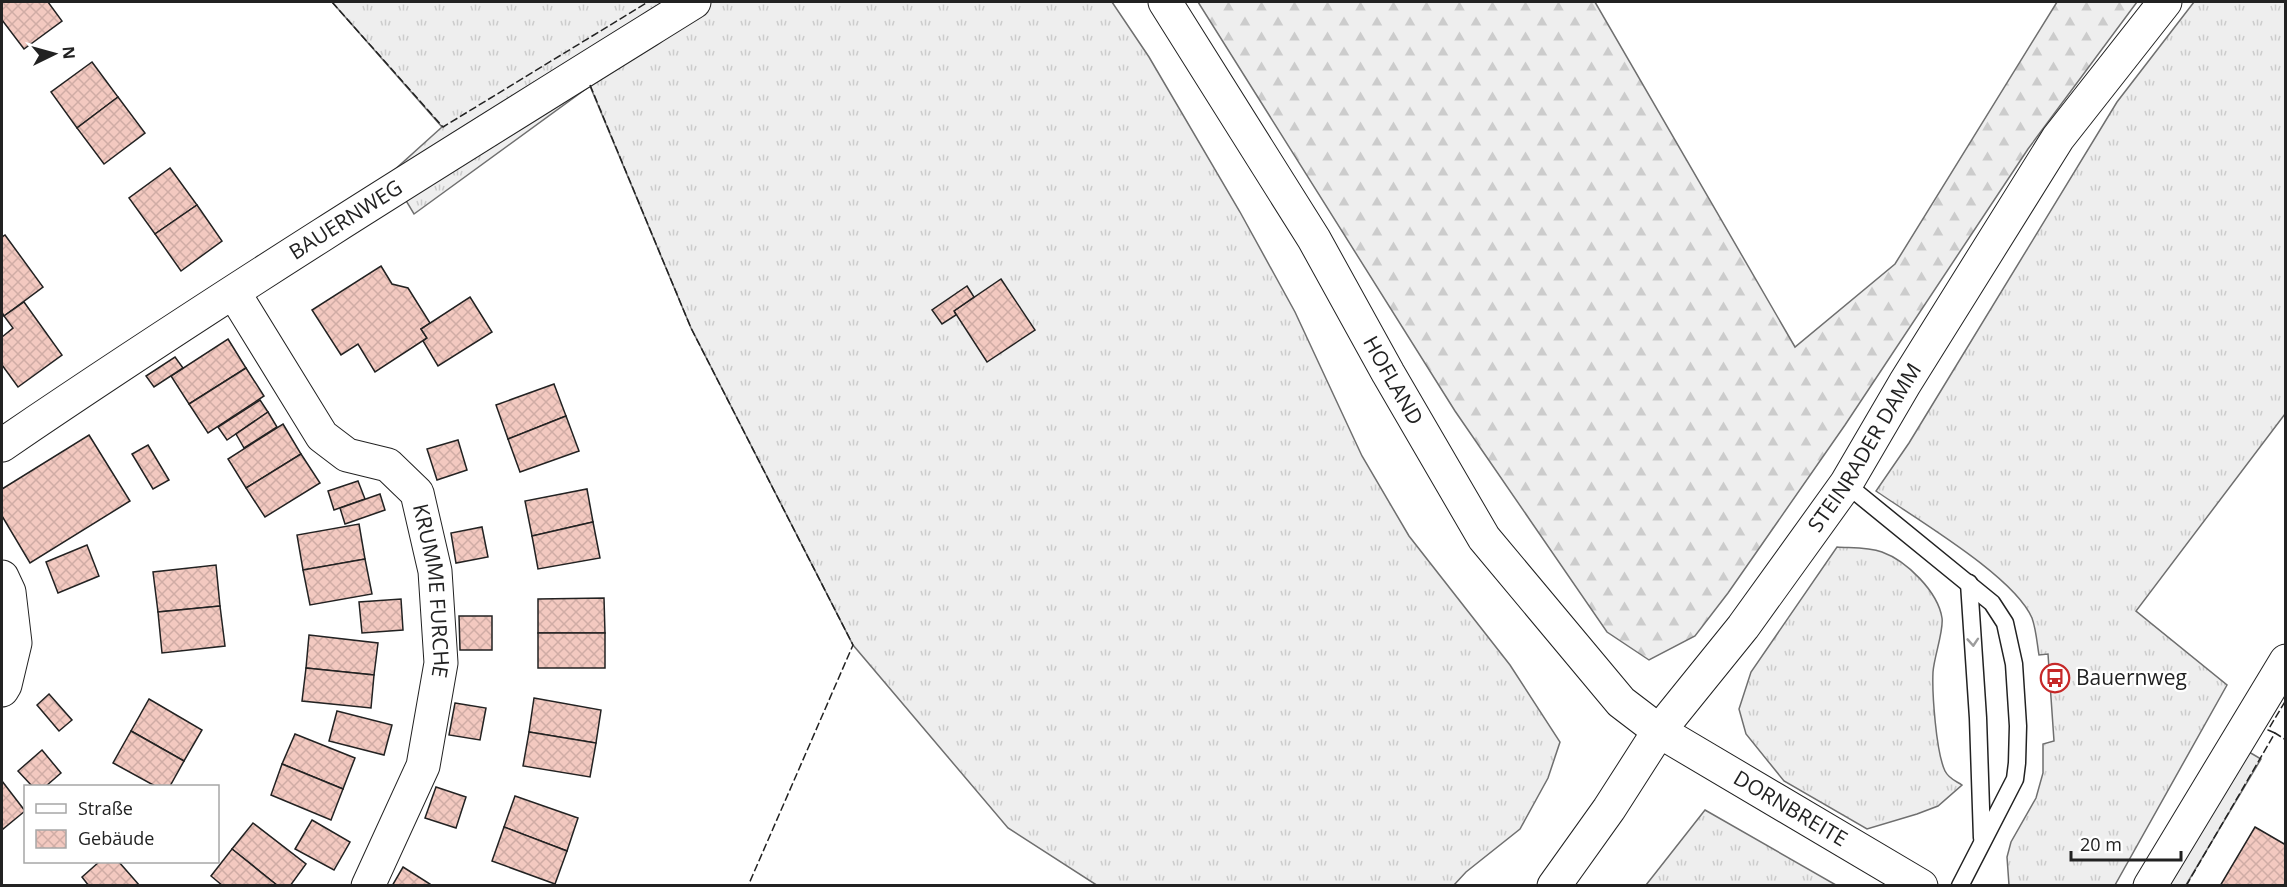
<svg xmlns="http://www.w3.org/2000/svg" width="2287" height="887" font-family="'Open Sans',sans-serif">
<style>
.grass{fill:url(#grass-tufts);stroke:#6f6f6f;stroke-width:1.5}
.forest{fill:url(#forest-firs);stroke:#6f6f6f;stroke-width:1.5}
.parking{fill:#ededed;stroke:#6f6f6f;stroke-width:1.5}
.building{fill:url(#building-cross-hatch);stroke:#222;stroke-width:1.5}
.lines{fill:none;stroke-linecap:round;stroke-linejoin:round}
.service-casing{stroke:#222;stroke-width:19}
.minor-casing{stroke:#222;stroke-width:35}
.secondary-casing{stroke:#222;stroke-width:35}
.service{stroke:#fff;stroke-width:16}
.minor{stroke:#fff;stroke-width:33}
.secondary{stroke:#fff;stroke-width:33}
.fence{stroke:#222;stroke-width:1.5;stroke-dasharray:8 3;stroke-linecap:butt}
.oneway{stroke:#9c9c9c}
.labels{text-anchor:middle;stroke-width:4.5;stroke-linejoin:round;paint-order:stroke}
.street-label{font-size:21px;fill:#222;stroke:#fff}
.poi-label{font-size:21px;fill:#222;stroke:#fff;text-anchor:start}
</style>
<defs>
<pattern id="grass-tufts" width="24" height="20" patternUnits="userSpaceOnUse" patternTransform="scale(1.5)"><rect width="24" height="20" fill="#eee"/><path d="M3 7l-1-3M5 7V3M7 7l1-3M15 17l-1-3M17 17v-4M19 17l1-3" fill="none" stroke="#ccc"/></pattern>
<pattern id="forest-firs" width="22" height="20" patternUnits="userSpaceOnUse" patternTransform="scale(1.5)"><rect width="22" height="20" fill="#eee"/><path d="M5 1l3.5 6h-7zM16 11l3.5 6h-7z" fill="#ccc"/></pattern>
<pattern id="building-cross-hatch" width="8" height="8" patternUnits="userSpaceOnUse" patternTransform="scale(1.5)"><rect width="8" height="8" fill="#f3c9c0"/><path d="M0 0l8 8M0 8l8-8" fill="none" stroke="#d0aca5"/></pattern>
</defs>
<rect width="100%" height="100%" fill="#fff"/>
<g class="grass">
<polygon points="332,2 1112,2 1149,57 1240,212 1295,312 1362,456 1409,536 1510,665 1560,742 1548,778 1520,829 1466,872 1454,885 1098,886 1008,828 853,645 691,328 590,86 414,214 390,174 442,127"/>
<path d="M2194,2H2285V414L2136,611L2227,685L2115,885H2009L2007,857L2011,842L2036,798L2043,773V744L2054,741L2048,654L2039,655C2037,643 2036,629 2032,618C2014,576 1916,519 1876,491L1909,443L2117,102Z"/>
<path d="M1837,547C1852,548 1868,547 1882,552C1907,561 1938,592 1942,618C1944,630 1934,657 1933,672C1932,693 1936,752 1945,771C1949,779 1956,781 1962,785L1938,806L1917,814L1867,829L1784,781L1746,734L1739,709L1751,672Z"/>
<polygon points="1705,810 1836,885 1646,885"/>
</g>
<polygon class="forest" points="1198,2 1595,2 1795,347 1895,264 2057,2 2137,2 2028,149 1845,425 1728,593 1695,636 1649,660 1607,632 1455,411"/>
<polygon class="parking" points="2249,752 2261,759 2186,885 2169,886"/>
<g class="building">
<polygon points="2,2 48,2 62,21 24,49 2,20"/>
<polygon points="92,62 118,97 77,128 51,92"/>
<polygon points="118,97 145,133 104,164 77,128"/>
<polygon points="170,168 197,205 155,234 129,198"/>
<polygon points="197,205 222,241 181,271 155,234"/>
<polygon points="5,235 43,287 4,316 2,312 2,237"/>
<polygon points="381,266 392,284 408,288 430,323 421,329 427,338 375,372 358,344 341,355 312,310"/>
<polygon points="1001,279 1035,330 987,362 954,311"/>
<polygon points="967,286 974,297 954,311 956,315 942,324 932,310"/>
<polygon points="470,297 492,332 438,366 423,341 427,338 421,329"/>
<polygon points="24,302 62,355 18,387 2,365 2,337 13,328 4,316"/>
<polygon points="228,339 246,368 189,404 171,376"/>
<polygon points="175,357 183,368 154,387 146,376"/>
<polygon points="246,368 264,396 208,433 189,404"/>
<polygon points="554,384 566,416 508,439 496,405"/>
<polygon points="260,400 268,412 227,440 218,427"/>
<polygon points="268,412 277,427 244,448 236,434"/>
<polygon points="566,416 579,451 520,472 508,439"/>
<polygon points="283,424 301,454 246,488 228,459"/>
<polygon points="89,435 130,501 30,563 2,516 2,489"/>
<polygon points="458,440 467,470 437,480 427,449"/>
<polygon points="148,445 169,480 153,489 132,454"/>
<polygon points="301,454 320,483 265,517 246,488"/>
<polygon points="358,481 365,499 334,510 328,491"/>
<polygon points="587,489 593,522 532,536 525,501"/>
<polygon points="380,494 385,510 345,524 340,508"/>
<polygon points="593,522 600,558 538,569 532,536"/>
<polygon points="359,524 365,559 303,570 297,535"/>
<polygon points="482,527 488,557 456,563 451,533"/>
<polygon points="87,545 99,576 58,593 46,562"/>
<polygon points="365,559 372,594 310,605 303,570"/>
<polygon points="216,565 220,606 158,612 153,572"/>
<polygon points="604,598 605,633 538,633 538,599"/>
<polygon points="401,599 403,630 362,633 359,602"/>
<polygon points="220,606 225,646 162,653 158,612"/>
<polygon points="459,616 492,616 492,650 460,650"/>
<rect x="538" y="633" width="67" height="35"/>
<polygon points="309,635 378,643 374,675 306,668"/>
<polygon points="306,668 374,675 371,708 302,701"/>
<polygon points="49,694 72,720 59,731 37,705"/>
<polygon points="534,698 601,710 596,743 529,732"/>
<polygon points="149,699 202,730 184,761 131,731"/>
<polygon points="455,703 486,708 480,740 449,735"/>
<polygon points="337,711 392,725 384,755 329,741"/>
<polygon points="131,731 184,761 170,786 155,786 113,763"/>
<polygon points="529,732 596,743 590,777 523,766"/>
<polygon points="295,734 355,758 343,789 282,764"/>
<polygon points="42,750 61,773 46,786 32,786 18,771"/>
<polygon points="282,764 343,789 331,820 271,795"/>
<polygon points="2,781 25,811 3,829 2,827"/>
<polygon points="436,787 466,797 456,828 425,818"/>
<polygon points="515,796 578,818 567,851 504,827"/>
<polygon points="312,820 350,842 334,870 295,849"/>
<polygon points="253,823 306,864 290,886 278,886 232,849"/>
<polygon points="504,827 567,851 555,884 492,861"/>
<polygon points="2255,827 2286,845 2286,886 2220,886"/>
<polygon points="232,849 278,886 223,886 211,876"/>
<polygon points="99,862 119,862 140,886 89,886 82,877"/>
<polygon points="403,867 430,884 429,886 392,886"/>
</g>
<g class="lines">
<g class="service-casing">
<g id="service">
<polyline points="1846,484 1992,603 2005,623 2014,664 2018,726 2017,763 2015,779 1960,886"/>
<polyline points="1969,583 1978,718 1982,838"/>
</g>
</g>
<g class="minor-casing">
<g id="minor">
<path id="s1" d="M1165,2L1314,239L1388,373L1484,538L1621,702L1659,731L1921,886"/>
<path id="s2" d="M234,293L322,436L347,455L388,465L417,493L435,571L441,663L423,766L368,886"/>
<path id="s3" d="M2,445C228,291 461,147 694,2"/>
<polyline points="2,577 9,592 15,643 5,685 2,690"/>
<polyline points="2150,886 2286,661"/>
</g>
</g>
<g class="secondary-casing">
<g id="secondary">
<path id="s4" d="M1554,886L1609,809L1659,731L1743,627L1846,484L1905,383L2058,138L2165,2"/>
</g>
</g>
<use href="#service" class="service"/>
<use href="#minor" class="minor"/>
<use href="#secondary" class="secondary"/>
<g class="fence">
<polyline points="332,2 443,127 648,2"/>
<polyline points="590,85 691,328 853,645 748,886"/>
<polyline points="2275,733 2268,730 2286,700"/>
<polyline points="2186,886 2275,733 2286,740"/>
</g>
</g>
<defs><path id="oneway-chevron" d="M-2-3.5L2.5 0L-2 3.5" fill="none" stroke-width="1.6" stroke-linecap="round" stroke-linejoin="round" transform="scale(1.5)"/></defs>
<use class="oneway" href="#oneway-chevron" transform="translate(1973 642) rotate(86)"/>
<defs>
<g id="bus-ring" transform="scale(1.5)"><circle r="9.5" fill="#fff" stroke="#c62828" stroke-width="1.5"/><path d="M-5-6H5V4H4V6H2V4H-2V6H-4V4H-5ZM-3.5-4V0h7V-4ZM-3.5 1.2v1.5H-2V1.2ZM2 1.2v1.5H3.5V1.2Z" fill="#c62828"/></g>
</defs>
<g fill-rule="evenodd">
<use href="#bus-ring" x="2055" y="678"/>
</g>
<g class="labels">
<g class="street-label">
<text dy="7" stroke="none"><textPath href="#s3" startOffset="411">BAUERNWEG</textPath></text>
<text dy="7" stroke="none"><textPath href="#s1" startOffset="442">HOFLAND</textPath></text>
<text dy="7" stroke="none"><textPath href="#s4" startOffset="538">STEINRADER DAMM</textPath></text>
<text dy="7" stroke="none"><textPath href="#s2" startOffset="381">KRUMME FURCHE</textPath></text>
<text dy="7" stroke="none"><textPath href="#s1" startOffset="1038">DORNBREITE</textPath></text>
</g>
<g class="poi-label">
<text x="2076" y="685">Bauernweg</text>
</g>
</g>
<rect width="2287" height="887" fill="none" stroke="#222222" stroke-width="6"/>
<rect x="24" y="785" width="195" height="78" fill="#ffffff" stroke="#a7a7a7" stroke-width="1.5"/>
<rect x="36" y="804" width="30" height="9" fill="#ffffff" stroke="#a7a7a7" stroke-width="1.5"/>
<text x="78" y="815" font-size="18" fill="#222222">Straße</text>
<rect x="36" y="830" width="30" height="18" fill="url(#building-cross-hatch)" stroke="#a7a7a7" stroke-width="1.5"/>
<text x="78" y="845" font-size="18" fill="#222222">Gebäude</text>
<g transform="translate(54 54) rotate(85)" stroke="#ffffff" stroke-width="4.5" paint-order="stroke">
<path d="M0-4.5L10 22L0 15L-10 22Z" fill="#222222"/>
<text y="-9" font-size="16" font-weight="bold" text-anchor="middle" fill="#222222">N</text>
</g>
<path d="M2071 851v9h110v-9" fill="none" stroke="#222222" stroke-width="3"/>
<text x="2080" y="851" font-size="18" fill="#222222" stroke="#ffffff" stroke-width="4.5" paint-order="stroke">20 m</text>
</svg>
